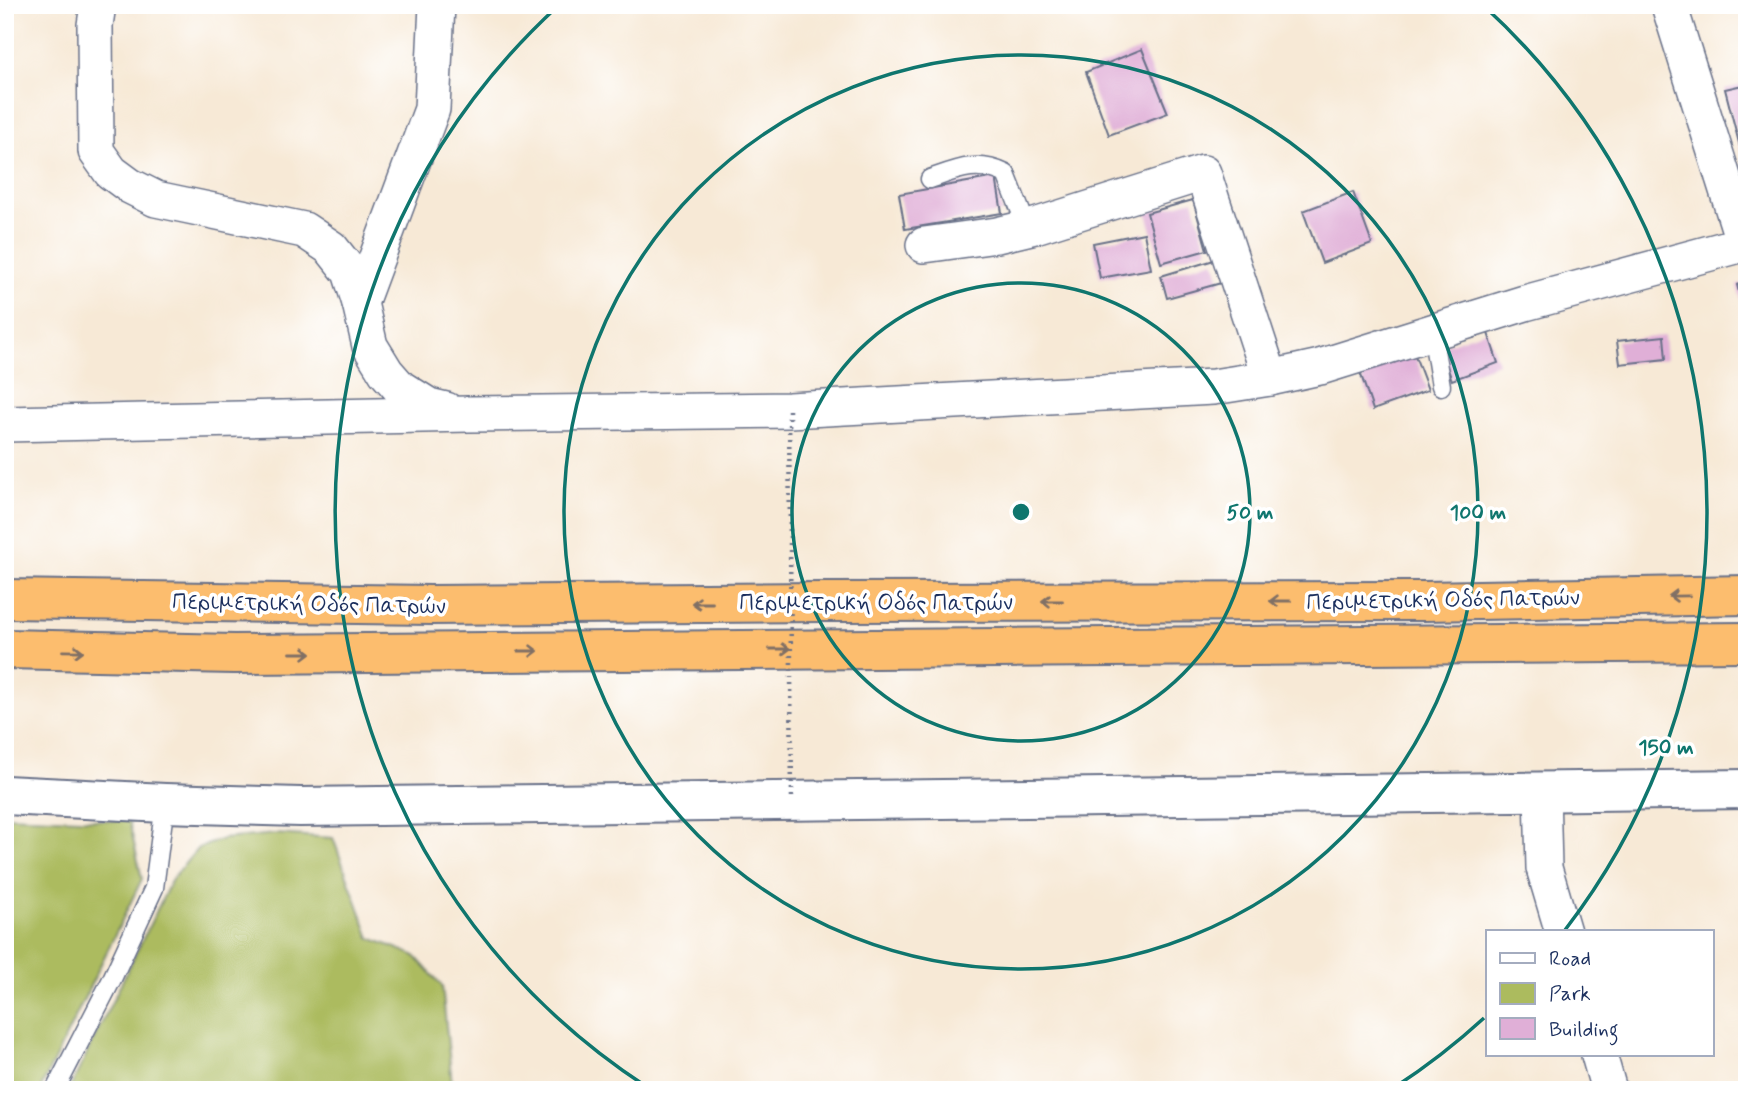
<svg xmlns="http://www.w3.org/2000/svg" width="1752" height="1095" font-family="Mynerve,sans-serif">
<style>
.green{fill:#acbb5e;stroke:#64755e;stroke-width:2}
.building{fill:#e0afd7}
.lines{fill:none;stroke-linecap:round;stroke-linejoin:round}
.service-casing{stroke:#687088;stroke-width:21}
.minor-casing{stroke:#687088;stroke-width:38}
.tertiary-casing{stroke:#687088;stroke-width:42}
.motorway-casing{stroke:#687088;stroke-width:42}
.service{stroke:#fff;stroke-width:18}
.minor{stroke:#fff;stroke-width:35}
.tertiary{stroke:#fff;stroke-width:38}
.motorway{stroke:#fcbd6e;stroke-width:38}
.path-bridge{stroke:#687088;stroke-width:4.5;stroke-dasharray:2 5;stroke-linecap:butt}
.oneway{stroke:#806f65}
.ring{fill:none;stroke:#0f766e;stroke-width:3.5}
.labels{text-anchor:middle;stroke-width:7;stroke-linejoin:round;paint-order:stroke}
.street-label{font-size:23px;fill:#1b2f5e;stroke:#fff}
.centre{fill:#0f766e;stroke:#fff;stroke-width:3.5}
.ring-label{font-size:21px;text-anchor:middle;font-weight:bold;fill:#0f766e;stroke:#fff;stroke-width:7;stroke-linejoin:round;paint-order:stroke}
</style>
<rect width="100%" height="100%" fill="#fff"/>
<filter id="ink" filterUnits="userSpaceOnUse"><feTurbulence type="fractalNoise" baseFrequency=".0143" numOctaves="2"/><feDisplacementMap in="SourceGraphic" scale="14" xChannelSelector="R" yChannelSelector="G"/><feConvolveMatrix kernelMatrix="1 2 1 2 8 2 1 2 1" color-interpolation-filters="sRGB"/></filter>
<filter id="wash" filterUnits="userSpaceOnUse"><feTurbulence type="fractalNoise" baseFrequency=".00686" numOctaves="4" result="noise"/><feDisplacementMap in="SourceGraphic" scale="28" xChannelSelector="R" yChannelSelector="G"/><feGaussianBlur stdDeviation="1.57" result="paint"/><feColorMatrix in="noise" values="0 0 0 0 0 0 0 0 0 0 0 0 0 0 0 0 0 1.4 0 .05"/><feComposite in="paint" operator="in"/></filter>
<g filter="url(#wash)">
<rect width="100%" height="100%" fill="#f7e9d6"/>
<g class="green">
<polygon points="5,816 129,821 142,879 40,1090 5,1090"/>
<polygon points="276,834 333,838 370,938 414,955 442,986 452,1084 457,1090 69,1090 172,879 198,848 223,839"/>
</g>
<g id="blocks">
<g class="building">
<polygon points="1142,49 1168,113 1109,135 1086,72"/>
<polygon points="1747,84 1747,170 1746,170 1725,89"/>
<polygon points="996,177 1002,213 905,229 899,194"/>
<polygon points="1353,192 1372,244 1322,263 1303,211"/>
<polygon points="1193,200 1207,250 1161,263 1147,213"/>
<polygon points="1144,233 1151,269 1100,278 1093,243"/>
<polygon points="1214,260 1221,283 1167,298 1161,276"/>
<polygon points="1747,282 1747,306 1743,307 1737,285"/>
<polygon points="1487,330 1498,363 1452,380 1440,347"/>
<polygon points="1664,336 1666,359 1620,364 1617,341"/>
<polygon points="1414,353 1428,390 1373,410 1360,372"/>
</g>
</g>
</g>
<g filter="url(#ink)">
<use href="#blocks" fill-opacity="0" stroke="#687088" stroke-width="2"/>
<g class="lines">
<g class="service-casing">
<g id="service">
<path d="M930,179C958,169 977,160 1006,174L1027,227"/>
<polyline points="1432,332 1441,386"/>
<polyline points="55,1090 111,981 154,888 165,803"/>
</g>
</g>
<g class="minor-casing">
<g id="minor">
<polyline points="98,5 95,25 96,151 111,172 130,186 156,199 304,230 331,248 350,272 360,303 370,346 386,372 400,388 429,406 446,410"/>
<polyline points="1669,5 1744,244"/>
<polyline points="924,245 997,235 1035,226 1203,173 1270,378"/>
<polyline points="360,303 432,109 437,5"/>
<polyline points="5,424 469,414 789,410 1213,387 1270,378 1320,367 1525,303 1747,243"/>
<polyline points="1542,791 1544,868 1563,932"/>
<polyline points="1599,1055 1609,1090"/>
</g>
</g>
<g class="tertiary-casing">
<polyline id="tertiary" points="5,795 165,803 300,807 1747,789"/>
</g>
<g class="motorway-casing">
<g id="motorway">
<polyline points="5,599 431,605 823,602 1424,601 1747,595"/>
<polyline points="5,649 234,654 1747,642"/>
</g>
</g>
<use href="#service" class="service"/>
<use href="#minor" class="minor"/>
<use href="#tertiary" class="tertiary"/>
<use href="#motorway" class="motorway"/>
<polyline class="path-bridge" points="789,410 792,801"/>
</g>
<defs><path id="oneway-shaft" d="M-6 0H5M1.5-3L5.5 0L1.5 3" fill="none" stroke-width="1.6" stroke-linecap="round" stroke-linejoin="round" transform="scale(1.75)"/></defs>
<g class="oneway">
<use href="#oneway-shaft" transform="translate(1679 596) rotate(179)"/>
<use href="#oneway-shaft" transform="translate(1052 601) rotate(180)"/>
<use href="#oneway-shaft" transform="translate(1280 601) rotate(180)"/>
<use href="#oneway-shaft" transform="translate(702 603) rotate(180)"/>
<use href="#oneway-shaft" transform="translate(780 649)"/>
<use href="#oneway-shaft" transform="translate(73 651) rotate(1)"/>
<use href="#oneway-shaft" transform="translate(528 651)"/>
<use href="#oneway-shaft" transform="translate(301 653)"/>
</g>
</g>
<g class="ring">
<circle cx="1021" cy="512" r="229"/>
<circle cx="1021" cy="512" r="457"/>
<path d="M1484 1018A686 686 0 0 1 1395 1087M647 1087A686 686 0 0 1 558 6M1484 6A686 686 0 0 1 1565 930"/>
</g>
<g class="labels">
<g class="street-label">
<text transform="translate(1443 599) rotate(-1)" y="8">Περιμετρική Οδός Πατρών</text>
<text x="876" y="610">Περιμετρική Οδός Πατρών</text>
<text transform="translate(309 603) rotate(1)" y="8">Περιμετρική Οδός Πατρών</text>
</g>
</g>
<circle cx="1021" cy="512" r="10" class="centre"/>
<g class="ring-label">
<text x="1250" y="519">50 m</text>
<text x="1478" y="519">100 m</text>
<text x="1666" y="754">150 m</text>
</g>
<rect width="1752" height="1095" fill="none" stroke="#fff" stroke-width="28"/>
<rect x="1486" y="930" width="228" height="126" fill="#ffffff" stroke="#a4acbf" stroke-width="2"/>
<rect x="1500" y="953" width="35" height="10" fill="#ffffff" stroke="#a4acbf" stroke-width="2"/>
<text x="1549" y="965" font-size="21" fill="#1b2f5e">Road</text>
<rect x="1500" y="983" width="35" height="21" fill="#acbb5e" stroke="#a4acbf" stroke-width="2"/>
<text x="1549" y="1000" font-size="21" fill="#1b2f5e">Park</text>
<rect x="1500" y="1018" width="35" height="21" fill="#e0afd7" stroke="#a4acbf" stroke-width="2"/>
<text x="1549" y="1036" font-size="21" fill="#1b2f5e">Building</text>
</svg>
